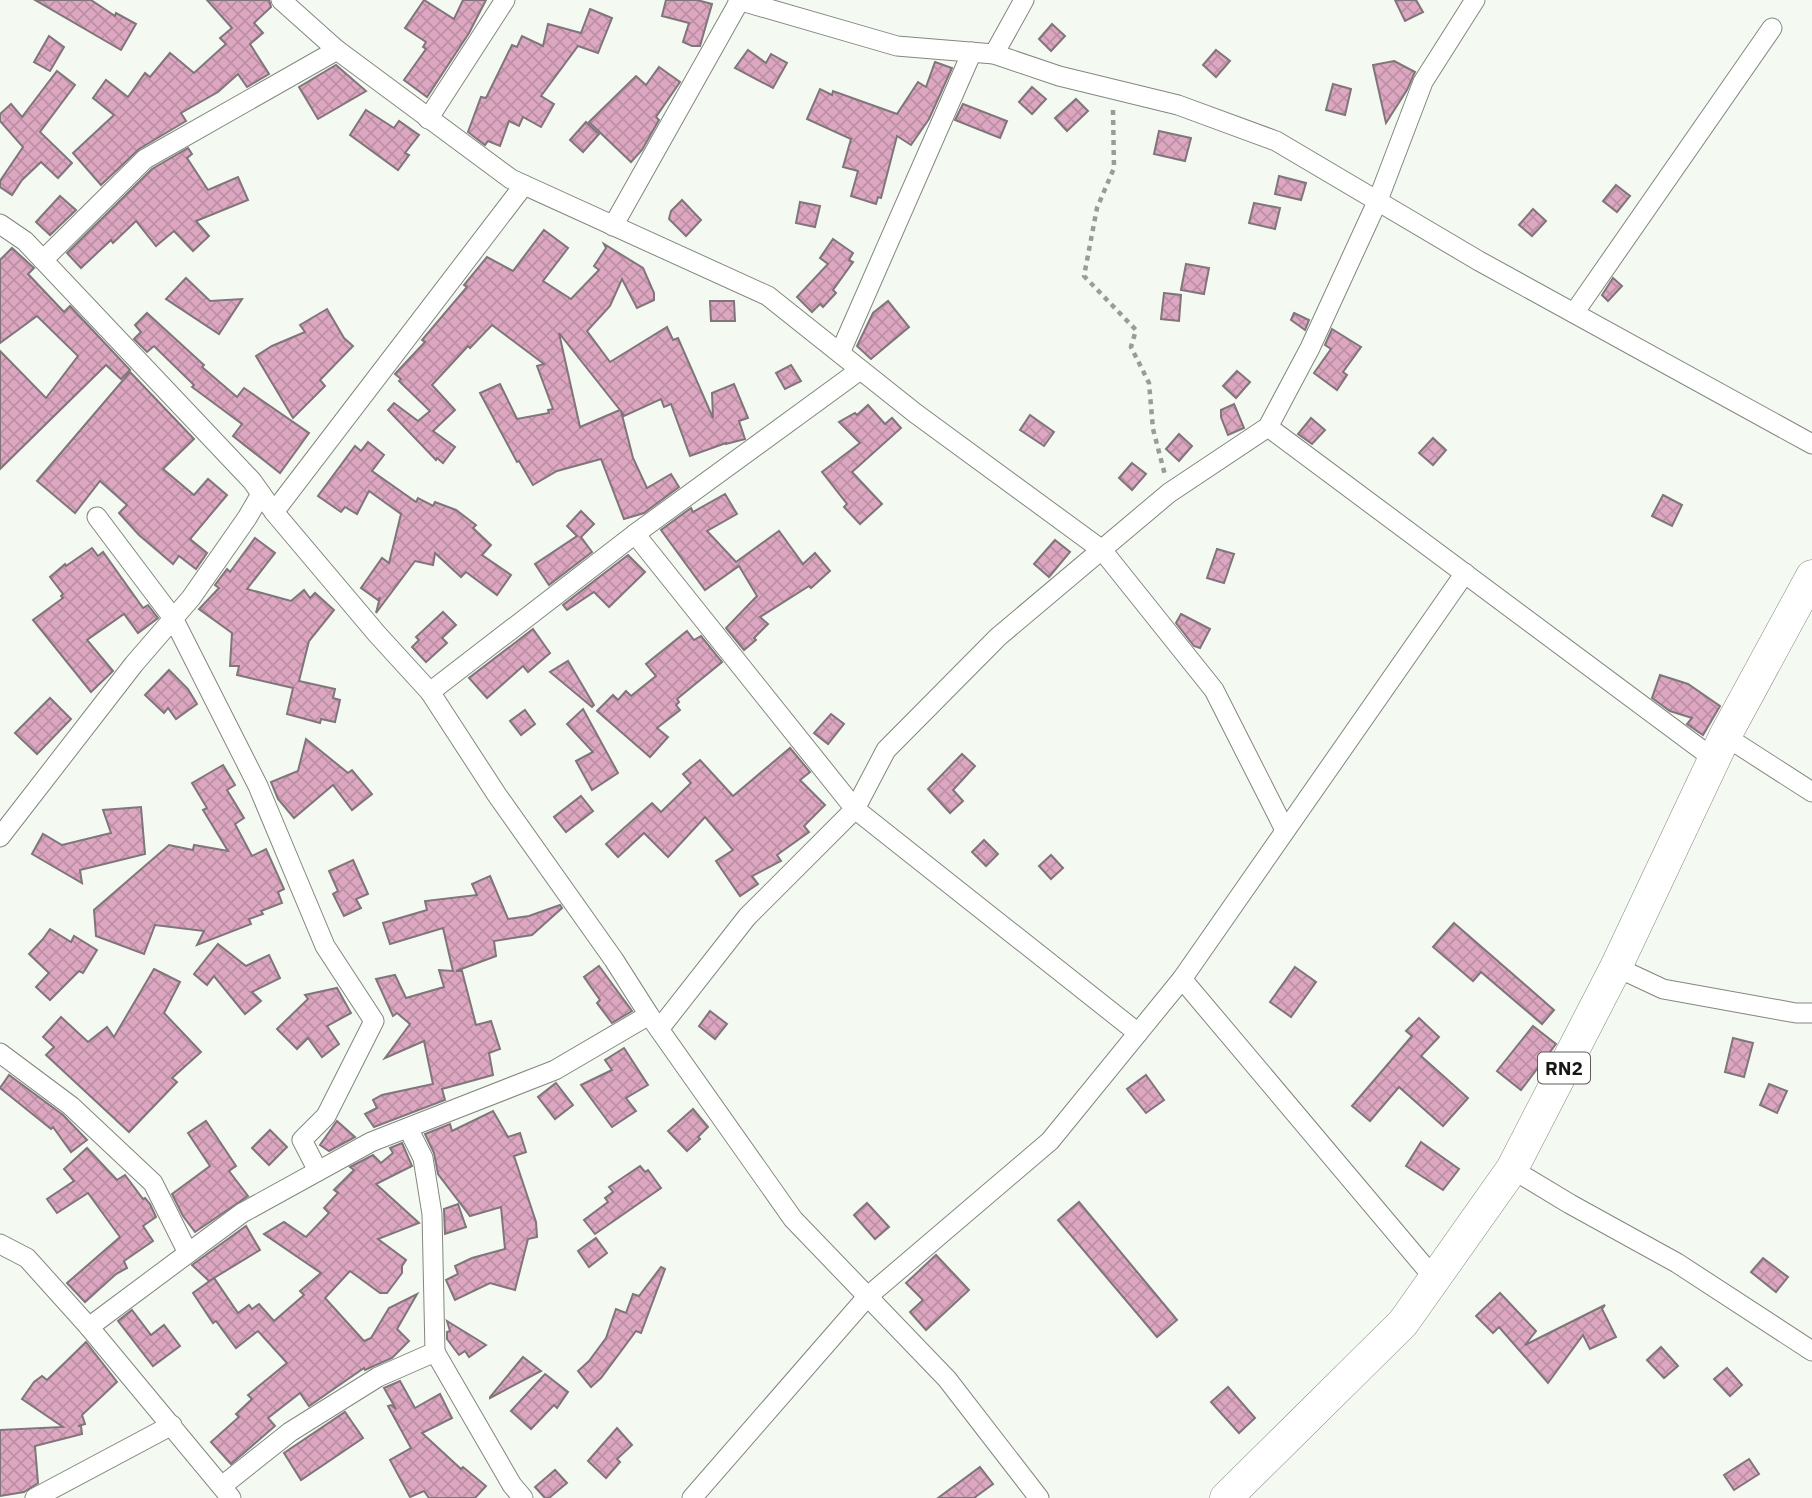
<svg xmlns="http://www.w3.org/2000/svg" width="1812" height="1498" font-family="'IBM Plex Sans',sans-serif">
<style>
.building{fill:url(#building-cross-hatch);stroke:#7f757a;stroke-width:2;fill-rule:evenodd}
.lines{fill:none;stroke-linecap:round;stroke-linejoin:round}
.minor-casing{stroke:#82877f;stroke-width:21}
.trunk-casing{stroke:#82877f;stroke-width:33}
.path{stroke:#999d96;stroke-width:4.5;stroke-dasharray:5 5;stroke-linecap:butt}
.minor{stroke:#fff;stroke-width:19}
.trunk{stroke:#fff;stroke-width:32}
.labels{text-anchor:middle;stroke-width:6;stroke-linejoin:round;paint-order:stroke}
.shield{fill:#fff;stroke:#5c5d5b;stroke-width:2}
.shield-label{font-size:19px;font-weight:bold;fill:#161815}
</style>
<defs>
<pattern id="building-cross-hatch" width="8" height="8" patternUnits="userSpaceOnUse" patternTransform="scale(1.75)"><rect width="8" height="8" fill="#dda7c1"/><path d="M0 0l8 8M0 8l8-8" fill="none" stroke="#bd8fa5"/></pattern>
</defs>
<rect width="100%" height="100%" fill="#f4faf1"/>
<g class="building">
<polygon points="35,0 91,0 115,16 116,13 136,24 121,50"/>
<polygon points="207,0 269,0 271,7 254,23 263,33 250,44 269,74 247,87 238,74 218,92 181,113 186,121 139,149 101,185 73,153 114,115 93,98 106,80 128,97 145,73 150,77 170,53 194,73 226,44 220,38 232,28"/>
<polygon points="424,0 454,19 463,0 486,0 469,33 427,97 404,80 426,49 423,47 426,42 405,28"/>
<polygon points="666,0 697,0 712,4 700,46 692,46 683,42 689,23 662,16"/>
<polygon points="1395,0 1416,0 1423,12 1405,21"/>
<polygon points="590,9 612,18 598,53 578,46 541,96 554,104 541,127 523,117 519,126 509,121 500,146 488,141 485,145 468,132 481,97 486,98 512,45 517,47 522,36 543,46 548,24 581,33"/>
<polygon points="1052,24 1065,36 1051,51 1039,39"/>
<polygon points="49,36 64,47 50,71 34,62"/>
<polygon points="748,50 766,63 771,54 787,63 773,88 735,68"/>
<polygon points="1216,50 1230,61 1216,77 1203,65"/>
<polygon points="1394,61 1415,72 1407,90 1386,123 1373,65"/>
<polygon points="935,62 952,68 929,119 911,145 897,136 881,198 878,197 876,204 851,196 858,171 843,167 851,139 807,119 820,89 832,95 833,91 897,114 918,82 926,87"/>
<polygon points="336,65 366,91 318,119 299,87"/>
<polygon points="659,67 680,82 656,117 659,120 642,150 631,162 589,122 636,76 646,85"/>
<polygon points="57,71 75,85 40,132 72,163 58,178 41,162 22,180 12,195 0,187 0,181 23,147 0,121 0,114 11,104 22,117"/>
<polygon points="1333,84 1351,89 1345,115 1326,110"/>
<polygon points="1032,87 1046,99 1032,114 1019,102"/>
<polygon points="1076,99 1088,111 1067,131 1055,118"/>
<polygon points="963,104 1007,121 1000,138 955,120"/>
<polygon points="366,110 394,128 399,121 419,135 405,153 409,155 398,170 350,135"/>
<polygon points="586,122 599,134 583,152 570,140"/>
<polygon points="1159,131 1191,138 1185,161 1154,154"/>
<polygon points="188,148 192,154 187,158 208,190 238,177 248,200 196,221 209,236 193,251 174,231 156,246 136,221 113,243 111,240 81,268 67,253 152,169"/>
<polygon points="1279,176 1306,183 1301,200 1275,194"/>
<polygon points="1616,185 1630,196 1617,212 1603,201"/>
<polygon points="60,196 76,210 50,235 36,222"/>
<polygon points="682,200 701,220 686,236 669,219 671,211"/>
<polygon points="800,202 820,206 815,227 796,223"/>
<polygon points="1254,203 1280,208 1275,229 1249,223"/>
<polygon points="1533,209 1546,221 1532,236 1519,225"/>
<path d="M544,230L568,248L543,281L571,299L599,270L594,266L606,248L604,244L643,268L654,293V300L637,308L622,279L610,306L587,331L610,362L667,327L673,340L678,338L713,418L712,393L734,384L748,418L739,421L745,439L726,444V443L690,456L671,404L664,407L661,399L624,416L621,411L633,458L647,488L671,474L679,487L644,513L624,519L601,459L557,471L533,485L519,461L517,462L480,393L500,384L517,419L549,413L548,410L553,409L537,366L544,364L492,325L470,348L468,346L432,385L455,410L433,431L455,447L443,463L437,458L436,460L388,410L394,403L418,421L430,411L399,381L401,379L395,374L425,342L422,340L467,287L464,285L487,257L513,271ZM559,333L620,410L580,427Z"/>
<polygon points="833,239 853,253 849,260 853,262 833,290 836,293 823,307 820,304 812,312 797,297 828,264 820,258"/>
<polygon points="12,248 34,268 28,274 64,312 70,306 130,370 121,379 106,365 0,469 0,351 46,398 78,356 37,316 0,343 0,260"/>
<polygon points="1186,264 1209,268 1204,294 1181,290"/>
<polygon points="186,278 210,301 242,299 219,334 166,299"/>
<polygon points="1613,278 1622,286 1608,301 1602,295"/>
<polygon points="1164,293 1181,295 1179,321 1161,319"/>
<polygon points="710,301 734,301 735,321 711,321"/>
<polygon points="888,301 909,327 871,359 857,346 873,313"/>
<polygon points="327,309 344,338 353,346 320,380 325,386 293,418 256,356 272,346 305,332 300,325"/>
<polygon points="147,313 204,365 202,367 237,397 244,388 309,433 280,473 233,436 242,424 192,387 194,385 154,346 147,352 134,339 141,332 135,325"/>
<polygon points="1294,313 1309,320 1305,330 1291,320"/>
<polygon points="1332,329 1361,347 1343,372 1347,375 1337,390 1314,373 1331,349 1325,345"/>
<polygon points="791,365 801,381 785,389 776,373"/>
<polygon points="1237,371 1250,382 1236,398 1223,386"/>
<polygon points="130,372 194,439 163,469 194,495 208,479 227,495 190,539 207,553 196,569 179,556 173,564 139,535 119,513 127,505 100,481 75,513 37,481"/>
<polygon points="1234,404 1244,428 1228,435 1221,417 1221,410"/>
<polygon points="868,405 885,424 892,418 901,428 852,472 882,504 860,524 844,507 847,504 822,472 860,443 839,422 855,413 857,415"/>
<polygon points="1030,415 1054,432 1044,446 1020,430"/>
<polygon points="1311,418 1325,430 1312,444 1298,434"/>
<polygon points="1179,434 1192,446 1179,461 1166,449"/>
<polygon points="1433,438 1446,450 1433,465 1419,453"/>
<polygon points="368,442 384,455 372,471 416,502 418,498 433,506 435,502 456,510 476,525 473,528 491,545 482,555 511,575 497,595 466,572 461,577 435,553 433,565 415,561 376,613 380,597 378,600 361,588 382,558 389,563 401,514 369,491 357,514 345,507 341,512 318,496 355,446 361,451"/>
<polygon points="1132,463 1146,474 1132,490 1119,478"/>
<polygon points="725,494 737,514 707,531 736,562 779,531 803,564 815,553 830,571 811,588 809,586 760,617 768,624 754,638 756,640 744,650 726,628 757,596 739,566 705,590 661,530 691,508 693,512"/>
<polygon points="1663,495 1682,505 1672,526 1652,516"/>
<polygon points="581,511 594,524 581,537 592,552 549,585 535,564 577,536 567,526"/>
<polygon points="255,538 275,553 247,589 291,601 304,590 310,598 315,593 334,610 309,641 299,681 335,689 333,698 340,700 335,722 321,719 320,723 287,714 293,688 237,675 239,666 230,666 232,633 199,609 219,588 215,585 227,569 230,572"/>
<polygon points="1055,540 1070,552 1049,577 1034,564"/>
<polygon points="92,548 98,556 103,552 143,608 148,605 158,618 138,633 124,614 87,640 113,671 91,692 33,620 63,598 61,596 63,594 50,577 65,564 66,566"/>
<polygon points="1217,549 1234,554 1224,583 1207,578"/>
<polygon points="628,555 645,572 609,607 594,592 567,610 563,605"/>
<polygon points="443,612 456,625 442,638 447,643 426,662 412,647 419,640 416,637"/>
<polygon points="1181,614 1210,629 1200,648 1194,646 1176,623"/>
<polygon points="533,629 550,653 528,672 523,666 487,698 469,678"/>
<polygon points="687,631 694,640 701,636 722,662 677,699 679,702 676,705 680,710 657,728 668,737 650,757 597,711 613,695 618,700 626,691 631,696 656,676 646,664"/>
<polygon points="568,661 594,705 592,707 550,672"/>
<polygon points="169,670 188,689 197,704 176,719 168,708 164,713 145,695"/>
<polygon points="1660,675 1688,684 1720,706 1703,735 1687,724 1692,718 1670,711 1652,698"/>
<polygon points="50,698 71,719 37,754 15,733"/>
<polygon points="583,709 618,773 592,790 576,761 593,752 567,724"/>
<polygon points="525,710 535,724 521,735 510,721"/>
<polygon points="831,714 844,724 828,744 814,733"/>
<polygon points="306,739 348,773 352,770 372,794 352,810 333,785 294,818 278,799 271,782 298,771"/>
<polygon points="790,748 810,772 800,780 825,805 804,826 809,832 777,855 781,861 752,876 758,884 740,896 716,861 733,850 705,817 668,857 644,833 618,857 606,844 652,803 661,812 691,783 683,774 700,760 733,796"/>
<polygon points="962,754 975,766 953,790 963,801 950,813 928,789"/>
<polygon points="223,765 235,785 227,790 244,818 235,824 252,856 266,849 284,889 278,892 282,903 261,911 263,914 249,919 251,924 197,945 204,931 155,925 144,954 96,936 94,910 169,845 193,850 194,845 228,851 203,810 207,808 192,783"/>
<polygon points="581,796 593,811 566,832 554,817"/>
<polygon points="141,807 145,854 80,870 82,883 32,854 43,834 62,845 111,833 103,810"/>
<polygon points="984,840 998,854 986,866 972,852"/>
<polygon points="1051,855 1063,868 1051,879 1039,866"/>
<polygon points="353,860 368,894 356,899 361,908 344,916 333,894 338,891 329,871"/>
<polygon points="490,876 508,919 529,916 560,905 562,908 532,935 494,941 496,956 456,971 462,971 476,1025 491,1021 500,1049 489,1053 493,1075 442,1089 445,1100 374,1127 365,1114 377,1108 373,1100 382,1095 433,1084 424,1041 385,1058 410,1024 397,1013 393,1016 376,979 395,975 406,998 444,987 439,970 453,971 443,928 390,944 383,923 427,910 425,901 477,895 472,884"/>
<polygon points="1454,923 1554,1010 1542,1024 1481,972 1473,981 1433,947"/>
<polygon points="50,929 71,942 74,936 97,950 83,973 79,971 50,1000 36,987 49,973 29,954 43,939"/>
<polygon points="218,944 246,966 269,955 280,978 252,992 261,1001 245,1014 214,976 207,985 194,974"/>
<polygon points="599,966 632,1011 612,1023 597,1003 600,1000 584,977"/>
<polygon points="1295,967 1316,982 1291,1017 1270,1002"/>
<polygon points="154,969 180,982 164,1013 201,1052 172,1078 177,1082 129,1132 46,1055 54,1047 43,1037 61,1017 88,1042 107,1027 114,1037"/>
<polygon points="337,988 351,1013 327,1026 339,1044 322,1057 308,1038 297,1049 277,1029 308,999 305,995"/>
<polygon points="710,1011 727,1024 715,1039 699,1026"/>
<polygon points="1419,1018 1439,1037 1421,1056 1468,1098 1443,1126 1399,1087 1370,1121 1352,1106 1412,1036 1406,1031"/>
<polygon points="1533,1026 1556,1044 1521,1090 1497,1071"/>
<polygon points="1733,1038 1753,1043 1744,1077 1725,1072"/>
<polygon points="624,1048 648,1085 626,1098 636,1111 612,1127 581,1085 612,1070 605,1060"/>
<polygon points="9,1075 63,1115 87,1140 71,1152 53,1127 51,1129 0,1088"/>
<polygon points="1146,1075 1164,1100 1146,1113 1127,1089"/>
<polygon points="556,1083 573,1105 555,1119 538,1097"/>
<polygon points="1769,1084 1787,1091 1777,1113 1760,1105"/>
<polygon points="693,1109 708,1127 698,1137 700,1139 687,1151 668,1131"/>
<polygon points="493,1111 508,1137 520,1133 526,1152 514,1156 536,1222 537,1237 528,1239 515,1290 490,1283 455,1300 446,1280 458,1274 455,1266 472,1258 505,1249 501,1207 470,1216 438,1174 434,1153 425,1134 450,1124 452,1131"/>
<polygon points="206,1121 236,1166 229,1171 248,1196 195,1232 183,1216 172,1194 210,1166 188,1133"/>
<polygon points="337,1121 355,1137 329,1151 320,1145"/>
<polygon points="270,1130 287,1147 269,1165 252,1148"/>
<polygon points="1421,1142 1459,1169 1443,1190 1406,1166"/>
<polygon points="402,1143 412,1166 376,1184 419,1223 378,1239 406,1260 402,1266 402,1273 387,1293 380,1293 350,1271 325,1298 364,1341 371,1338 389,1308 417,1294 397,1329 409,1341 392,1358 365,1370 364,1368 309,1406 300,1393 268,1418 275,1426 231,1464 211,1442 239,1417 236,1414 252,1399 248,1395 287,1363 258,1331 236,1348 216,1321 213,1323 193,1293 214,1278 238,1313 249,1305 252,1309 259,1304 274,1321 304,1295 300,1291 321,1273 264,1234 284,1222 306,1237 329,1213 324,1208 338,1193 334,1190 354,1170 350,1167 373,1155 381,1163 393,1153 390,1148"/>
<polygon points="87,1148 117,1180 125,1175 143,1199 145,1198 150,1204 156,1217 143,1226 153,1241 124,1261 127,1268 116,1274 85,1302 67,1283 120,1237 88,1193 57,1213 47,1199 74,1181 64,1169"/>
<polygon points="640,1166 645,1172 648,1170 661,1188 595,1234 584,1220 608,1202 605,1198 613,1192 609,1187"/>
<polygon points="1079,1202 1177,1320 1157,1337 1058,1220"/>
<polygon points="867,1203 889,1227 875,1239 854,1215"/>
<polygon points="458,1204 466,1227 445,1234 444,1209"/>
<polygon points="246,1226 260,1250 209,1281 192,1265"/>
<polygon points="596,1238 607,1253 589,1267 578,1251"/>
<polygon points="936,1255 969,1290 926,1330 910,1312 923,1300 906,1283"/>
<polygon points="1763,1258 1788,1277 1776,1292 1751,1272"/>
<polygon points="661,1267 665,1269 641,1333 636,1331 601,1378 591,1387 578,1371 589,1361 606,1338 616,1309 626,1313 633,1294 639,1296"/>
<polygon points="1500,1293 1536,1331 1525,1345 1605,1305 1602,1309 1616,1337 1590,1349 1583,1335 1548,1383 1499,1327 1493,1333 1476,1316"/>
<polygon points="132,1310 151,1335 164,1325 180,1346 153,1366 118,1321"/>
<polygon points="447,1321 478,1340 486,1345 469,1357 465,1351 459,1355 447,1339 447,1332 450,1331"/>
<polygon points="86,1342 117,1382 82,1415 85,1424 78,1426 81,1426 82,1434 35,1446 38,1483 24,1492 0,1496 0,1430 63,1427 22,1399 34,1382 42,1376 47,1380"/>
<polygon points="1661,1347 1678,1366 1664,1378 1647,1360"/>
<polygon points="523,1357 541,1371 490,1398 490,1397"/>
<polygon points="1727,1368 1742,1385 1730,1396 1714,1379"/>
<polygon points="545,1374 568,1392 557,1408 554,1405 531,1429 511,1411"/>
<polygon points="400,1381 415,1408 440,1394 452,1418 422,1433 461,1469 463,1467 486,1486 475,1498 429,1498 424,1491 410,1497 390,1460 411,1448 388,1406 391,1405 396,1409 384,1388"/>
<polygon points="1228,1387 1255,1418 1239,1433 1211,1402"/>
<polygon points="345,1412 363,1438 301,1480 284,1453"/>
<polygon points="617,1428 632,1445 617,1459 620,1462 606,1478 588,1461"/>
<polygon points="1749,1459 1759,1474 1734,1490 1724,1475"/>
<polygon points="980,1467 993,1484 974,1498 938,1498"/>
<polygon points="555,1470 567,1483 549,1498 545,1498 535,1487"/>
</g>
<g class="lines">
<g class="minor-casing">
<g id="minor">
<polyline points="281,0 337,50"/>
<polyline points="738,0 897,46 994,54 1059,76 1178,105 1276,141 1479,261 1812,444"/>
<polyline points="994,54 1024,0"/>
<polyline points="428,119 505,0"/>
<polyline points="0,224 25,241 252,481 274,512 377,634 430,692 497,795 614,960 649,1015 793,1219 947,1379 1039,1498"/>
<polyline points="613,226 740,0"/>
<polyline points="43,260 145,159 337,50 511,179 768,296 915,413 1102,550 1214,690 1285,830"/>
<polyline points="1574,313 1772,28"/>
<polyline points="840,353 972,52"/>
<polyline points="1268,427 1714,759"/>
<polyline points="274,512 524,185"/>
<polyline points="97,517 173,618 258,786 325,946 374,1021 326,1116 302,1140 318,1171"/>
<polyline points="635,534 855,809 1138,1033"/>
<polyline points="430,692 635,534 860,370"/>
<polyline points="1725,736 1812,792"/>
<polyline points="0,837 134,664 191,598 247,518 261,494"/>
<polyline points="1616,967 1663,989 1796,1013 1812,1013"/>
<polyline points="1182,979 1434,1278"/>
<polyline points="660,1028 747,917 855,809 886,750 998,637 1169,493 1268,427 1310,348 1378,200 1423,82 1475,0"/>
<polyline points="0,1053 71,1106 153,1183 188,1253"/>
<polyline points="1512,1169 1570,1204 1677,1263 1812,1351"/>
<polyline points="0,1244 27,1258 89,1327 231,1498"/>
<polyline points="89,1327 242,1213 371,1142 555,1070 649,1015"/>
<polyline points="435,1352 512,1485 523,1498"/>
<polyline points="222,1486 290,1432 378,1377 435,1352 432,1214 423,1158 408,1128"/>
<polyline points="35,1498 172,1425"/>
<polyline points="692,1498 867,1297 1050,1141 1182,979 1465,573"/>
</g>
</g>
<g class="trunk-casing">
<polyline id="trunk" points="1226,1498 1403,1323 1512,1169 1616,967 1725,736 1812,576"/>
</g>
<polyline class="path" points="1113,110 1114,168 1097,208 1084,276 1136,330 1131,347 1149,383 1153,429 1165,475"/>
<use href="#minor" class="minor"/>
<use href="#trunk" class="trunk"/>
</g>
<g class="labels">
<rect class="shield" x="1538" y="1052.5" width="52" height="31" rx="5"/>
<g class="shield-label">
<text x="1564" y="1075">RN2</text>
</g>
</g>
</svg>
